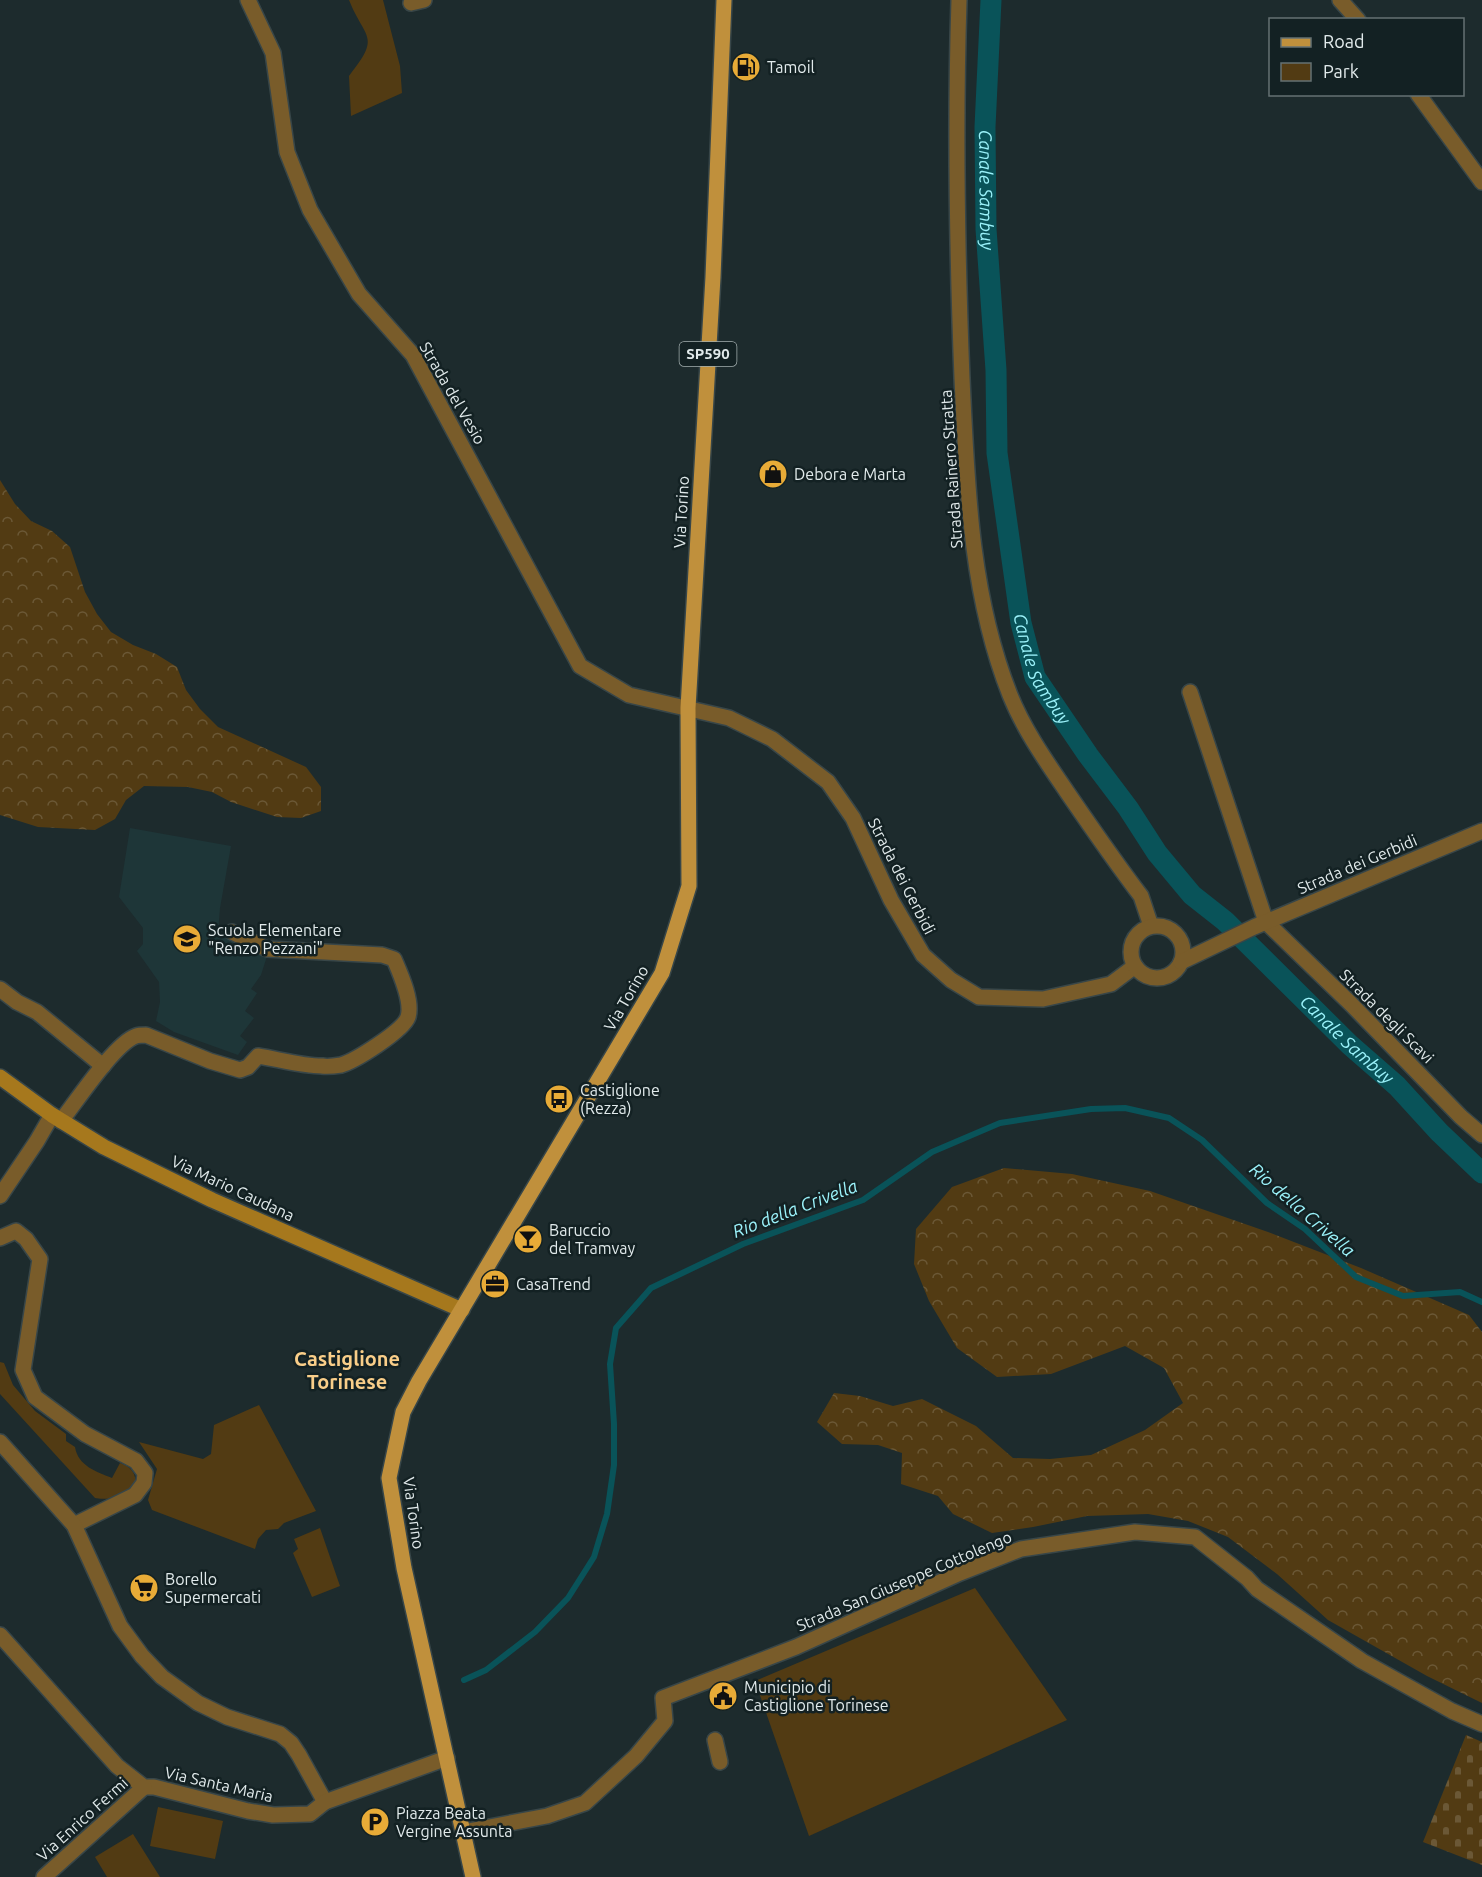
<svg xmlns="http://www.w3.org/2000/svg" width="1482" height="1877" font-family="Ubuntu,sans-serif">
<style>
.built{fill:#1e3638}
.green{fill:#523b13}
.forest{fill:url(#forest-crowns)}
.cemetery{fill:url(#cemetery-stones)}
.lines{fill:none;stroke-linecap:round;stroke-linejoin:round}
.stream{stroke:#095359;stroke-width:6}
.canal{stroke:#095359;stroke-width:21}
.street-casing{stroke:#384648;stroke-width:18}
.secondary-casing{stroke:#384648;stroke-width:18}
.primary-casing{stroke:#384648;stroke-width:18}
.street{stroke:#795c2a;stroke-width:15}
.secondary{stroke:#a6781d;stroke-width:15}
.primary{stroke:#c0903c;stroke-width:15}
.labels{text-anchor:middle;stroke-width:5;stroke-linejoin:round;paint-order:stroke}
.shield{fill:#132123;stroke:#a3aeaf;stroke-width:1.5}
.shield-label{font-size:15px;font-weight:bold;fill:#e1eaeb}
.poi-label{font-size:16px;fill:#e1eaeb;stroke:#132123;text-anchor:start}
.street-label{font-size:16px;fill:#e1eaeb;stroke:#132123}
.water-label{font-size:18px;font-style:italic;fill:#9bf2fa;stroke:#132123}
.quarter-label{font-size:20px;font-weight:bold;fill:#f9ce89;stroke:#132123}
</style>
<defs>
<pattern id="forest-crowns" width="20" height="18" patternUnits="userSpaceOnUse" patternTransform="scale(1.5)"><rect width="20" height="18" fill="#523b13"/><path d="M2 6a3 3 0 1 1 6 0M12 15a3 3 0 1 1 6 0" fill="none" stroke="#6b5836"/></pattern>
<pattern id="cemetery-stones" width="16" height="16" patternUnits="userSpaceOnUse" patternTransform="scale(1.5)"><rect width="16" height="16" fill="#523b13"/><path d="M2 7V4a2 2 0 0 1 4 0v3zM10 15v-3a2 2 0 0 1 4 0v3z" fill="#6b5836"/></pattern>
</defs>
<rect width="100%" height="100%" fill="#1d2b2d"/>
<polygon class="built" points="130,828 231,846 220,908 218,933 268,953 261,975 251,989 257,993 245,1011 254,1018 240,1036 247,1042 238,1055 174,1032 156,1021 160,1002 159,982 137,951 143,944 143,928 119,897"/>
<g class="green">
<path d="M349,0H383L400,66L402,93L351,116L349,76C382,35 365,40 349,0Z"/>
<path d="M0,1362L4,1363L13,1385L35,1411L66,1434V1441L75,1447C78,1466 97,1472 112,1478L120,1463C134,1467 142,1482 128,1493C122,1498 103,1500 95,1498L0,1394Z"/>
<polygon points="259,1405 316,1511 284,1523 278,1529 266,1530 258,1539 255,1549 152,1510 148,1500 157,1469 139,1442 203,1459 211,1454 214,1425"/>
<polygon points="320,1528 340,1586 312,1597 293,1553 298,1549 294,1539"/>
<polygon points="975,1588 1067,1720 809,1836 755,1681"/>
<polygon points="158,1807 223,1821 215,1859 150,1846"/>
<polygon points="133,1834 160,1877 107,1877 95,1857"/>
</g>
<g class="forest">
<polygon points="0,480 15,504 31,521 52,531 70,547 85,592 97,614 111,632 133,645 156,654 177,667 186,690 200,709 218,727 306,767 321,787 321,811 301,818 277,817 231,802 212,792 188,787 144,786 126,800 115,819 95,830 38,827 0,815"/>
<polygon points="1004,1168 1072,1174 1150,1191 1268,1232 1361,1268 1469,1315 1482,1332 1482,1703 1427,1676 1328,1620 1277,1574 1228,1537 1188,1521 1148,1514 1087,1516 1033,1527 992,1533 953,1514 938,1496 901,1484 902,1453 878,1445 842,1444 817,1422 834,1393 860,1396 893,1406 922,1399 976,1426 1013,1458 1050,1459 1091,1455 1145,1430 1183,1403 1164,1368 1125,1346 1051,1374 997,1377 957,1348 929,1301 914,1264 916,1229 952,1187"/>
</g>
<polygon class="cemetery" points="1466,1735 1482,1742 1482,1865 1423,1842"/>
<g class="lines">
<polyline class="stream" points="464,1680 486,1670 535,1632 568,1598 594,1557 607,1514 614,1465 614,1424 610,1364 616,1328 651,1288 743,1244 863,1200 932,1152 1000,1123 1091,1109 1125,1108 1169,1118 1202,1140 1267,1203 1305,1229 1356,1277 1403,1296 1460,1292 1482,1302"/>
<path class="canal" id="s1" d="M991,0L985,127L986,229L996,370L997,453L1021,623L1035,677L1088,755L1128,808L1157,853L1192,895L1225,921L1350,1045L1397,1086L1439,1132L1482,1173"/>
<g class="street-casing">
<g id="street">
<polyline points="248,0 273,53 287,152 310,210 359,294 413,355 580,666 629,695 729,718 772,739 828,782 853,818 891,900 923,955 951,980 979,997 1043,999 1111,984 1135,966"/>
<path d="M959,0C955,126 957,252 962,378C967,485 970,594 1010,695C1024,730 1046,761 1067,792C1091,827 1115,862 1141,896L1151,926"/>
<polyline points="1340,0 1358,20"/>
<polyline points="411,3 424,0"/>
<polyline points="1418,94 1482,182"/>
<polyline points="1190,692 1266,922 1351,1004 1461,1117 1482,1135"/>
<circle cx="1157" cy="952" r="26"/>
<polyline points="1181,962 1254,927 1482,831"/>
<polyline points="0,989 17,1002 37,1012 103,1066"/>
<path d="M61,1121C76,1102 115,1043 136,1036C139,1035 142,1035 146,1035L210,1061L240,1070L248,1067L258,1056C278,1059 301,1066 322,1066C328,1067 335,1066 341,1065C355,1061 403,1031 408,1017C413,1001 400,973 394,959L382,955L267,949L232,932"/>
<polyline points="0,1196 37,1141 52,1115"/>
<polyline points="0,1238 16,1231 26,1239 40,1259 23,1370 35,1397 85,1434 136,1461 145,1473 144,1483 135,1495 74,1525"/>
<polyline points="0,1442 74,1525 120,1626 142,1656 162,1677 198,1703 227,1717 280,1734 291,1743 299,1755 325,1802"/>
<polyline points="0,1635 117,1766 144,1787 154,1787 248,1811 273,1815 310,1814 325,1802 447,1758"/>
<polyline points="715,1740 720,1762"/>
<polyline points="463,1832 547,1816 585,1803 636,1756 665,1721 663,1698 796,1647 960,1573 1021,1549 1135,1532 1195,1537 1247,1578 1257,1589 1362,1661 1452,1711 1482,1724"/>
<polyline points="44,1877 144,1787"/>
</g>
</g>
<g class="secondary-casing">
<polyline id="secondary" points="0,1077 52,1115 104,1147 212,1200 462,1310"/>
</g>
<g class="primary-casing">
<polyline id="primary" points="473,1877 404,1568 389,1478 403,1412 419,1381 662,973 689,886 688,708 713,277 724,0"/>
</g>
<use href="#street" class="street"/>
<use href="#secondary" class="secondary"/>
<use href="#primary" class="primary"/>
</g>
<defs>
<g id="fuel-disc" transform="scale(1.5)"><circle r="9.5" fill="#e8ab37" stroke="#132123"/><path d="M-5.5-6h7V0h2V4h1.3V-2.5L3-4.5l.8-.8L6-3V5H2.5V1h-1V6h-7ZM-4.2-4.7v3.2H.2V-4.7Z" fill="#111"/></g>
<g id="shop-disc" transform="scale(1.5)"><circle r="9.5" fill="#e8ab37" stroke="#132123"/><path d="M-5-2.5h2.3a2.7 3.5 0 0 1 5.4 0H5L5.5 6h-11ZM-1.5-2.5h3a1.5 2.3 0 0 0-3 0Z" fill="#111"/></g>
<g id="school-disc" transform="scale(1.5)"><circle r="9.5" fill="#e8ab37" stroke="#132123"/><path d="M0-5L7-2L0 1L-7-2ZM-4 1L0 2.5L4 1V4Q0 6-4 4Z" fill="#111"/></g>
<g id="bus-disc" transform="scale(1.5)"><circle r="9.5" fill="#e8ab37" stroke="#132123"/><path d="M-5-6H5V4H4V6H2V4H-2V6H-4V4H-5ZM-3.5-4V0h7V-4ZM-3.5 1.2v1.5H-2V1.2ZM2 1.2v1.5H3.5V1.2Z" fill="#111"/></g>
<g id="bar-disc" transform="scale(1.5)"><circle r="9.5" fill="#e8ab37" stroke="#132123"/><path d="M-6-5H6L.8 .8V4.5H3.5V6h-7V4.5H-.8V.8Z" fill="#111"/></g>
<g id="office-disc" transform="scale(1.5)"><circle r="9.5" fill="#e8ab37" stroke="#132123"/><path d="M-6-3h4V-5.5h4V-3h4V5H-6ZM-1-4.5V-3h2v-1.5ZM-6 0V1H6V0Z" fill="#111"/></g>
<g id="supermarket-disc" transform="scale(1.5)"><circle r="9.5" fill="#e8ab37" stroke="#132123"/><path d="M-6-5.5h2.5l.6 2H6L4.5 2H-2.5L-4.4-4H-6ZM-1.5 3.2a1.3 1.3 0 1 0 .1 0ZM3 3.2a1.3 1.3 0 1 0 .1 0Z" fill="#111"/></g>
<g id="civic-disc" transform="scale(1.5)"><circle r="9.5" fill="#e8ab37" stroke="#132123"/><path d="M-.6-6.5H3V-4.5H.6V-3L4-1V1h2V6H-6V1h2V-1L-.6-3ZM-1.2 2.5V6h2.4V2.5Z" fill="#111"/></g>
<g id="parking-disc" transform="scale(1.5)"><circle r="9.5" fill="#e8ab37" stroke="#132123"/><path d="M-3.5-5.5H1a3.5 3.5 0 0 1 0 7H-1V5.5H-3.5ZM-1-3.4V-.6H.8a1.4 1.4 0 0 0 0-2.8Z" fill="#111"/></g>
</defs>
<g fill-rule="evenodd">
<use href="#fuel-disc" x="746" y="67"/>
<use href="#shop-disc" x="773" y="474"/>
<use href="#school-disc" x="187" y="939"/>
<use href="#bus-disc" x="559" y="1099"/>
<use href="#bar-disc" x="528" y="1239"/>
<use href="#office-disc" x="495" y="1284"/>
<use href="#supermarket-disc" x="144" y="1588"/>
<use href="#civic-disc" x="723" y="1696"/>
<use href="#parking-disc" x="375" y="1822"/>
</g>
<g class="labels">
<rect class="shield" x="679.5" y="342" width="57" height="24" rx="4.5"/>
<g class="shield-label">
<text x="708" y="359">SP590</text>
</g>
<g class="poi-label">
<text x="767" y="73">Tamoil</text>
<text x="794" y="480">Debora e Marta</text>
<text x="208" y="936">Scuola Elementare<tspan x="208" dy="18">"Renzo Pezzani"</tspan></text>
<text x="580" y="1096">Castiglione<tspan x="580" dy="18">(Rezza)</tspan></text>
<text x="549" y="1236">Baruccio<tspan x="549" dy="18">del Tramvay</tspan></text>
<text x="516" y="1290">CasaTrend</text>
<text x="165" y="1585">Borello<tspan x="165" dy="18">Supermercati</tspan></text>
<text x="744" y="1693">Municipio di<tspan x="744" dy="18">Castiglione Torinese</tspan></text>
<text x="396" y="1819">Piazza Beata<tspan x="396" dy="18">Vergine Assunta</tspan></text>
</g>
<g class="street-label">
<text transform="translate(453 393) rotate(60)" y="6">Strada del Vesio</text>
<text transform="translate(951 469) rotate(-94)" y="6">Strada Rainero Stratta</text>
<text transform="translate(681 512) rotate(-87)" y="6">Via Torino</text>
<text transform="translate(1357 864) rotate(-23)" y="6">Strada dei Gerbidi</text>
<text transform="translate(902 876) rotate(63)" y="6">Strada dei Gerbidi</text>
<text transform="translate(626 998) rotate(-60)" y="6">Via Torino</text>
<text transform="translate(1387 1016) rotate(45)" y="6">Strada degli Scavi</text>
<text transform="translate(233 1188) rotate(25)" y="6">Via Mario Caudana</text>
<text transform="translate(414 1513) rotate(82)" y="6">Via Torino</text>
<text transform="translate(904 1581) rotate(-23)" y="6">Strada San Giuseppe Cottolengo</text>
<text transform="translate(219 1784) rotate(13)" y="6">Via Santa Maria</text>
<text transform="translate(82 1819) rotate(-42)" y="6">Via Enrico Fermi</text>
</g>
<g class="water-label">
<text dy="6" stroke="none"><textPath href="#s1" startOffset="190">Canale Sambuy</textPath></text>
<text dy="6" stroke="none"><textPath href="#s1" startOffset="676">Canale Sambuy</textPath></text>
<text dy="6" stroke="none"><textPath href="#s1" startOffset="1162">Canale Sambuy</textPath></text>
<text transform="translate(795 1209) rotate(-21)" y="6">Rio della Crivella</text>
<text transform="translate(1302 1210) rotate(41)" y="6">Rio della Crivella</text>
</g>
<g class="quarter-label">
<text x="347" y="1366">Castiglione<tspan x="347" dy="23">Torinese</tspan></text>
</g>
</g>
<rect x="1269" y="18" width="195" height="78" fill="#132123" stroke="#657173" stroke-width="1.5"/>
<rect x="1281" y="38" width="30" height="9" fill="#c0903c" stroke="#657173" stroke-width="1.5"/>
<text x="1323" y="48" font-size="18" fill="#e1eaeb">Road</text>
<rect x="1281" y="63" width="30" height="18" fill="#523b13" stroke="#657173" stroke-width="1.5"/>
<text x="1323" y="78" font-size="18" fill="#e1eaeb">Park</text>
</svg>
